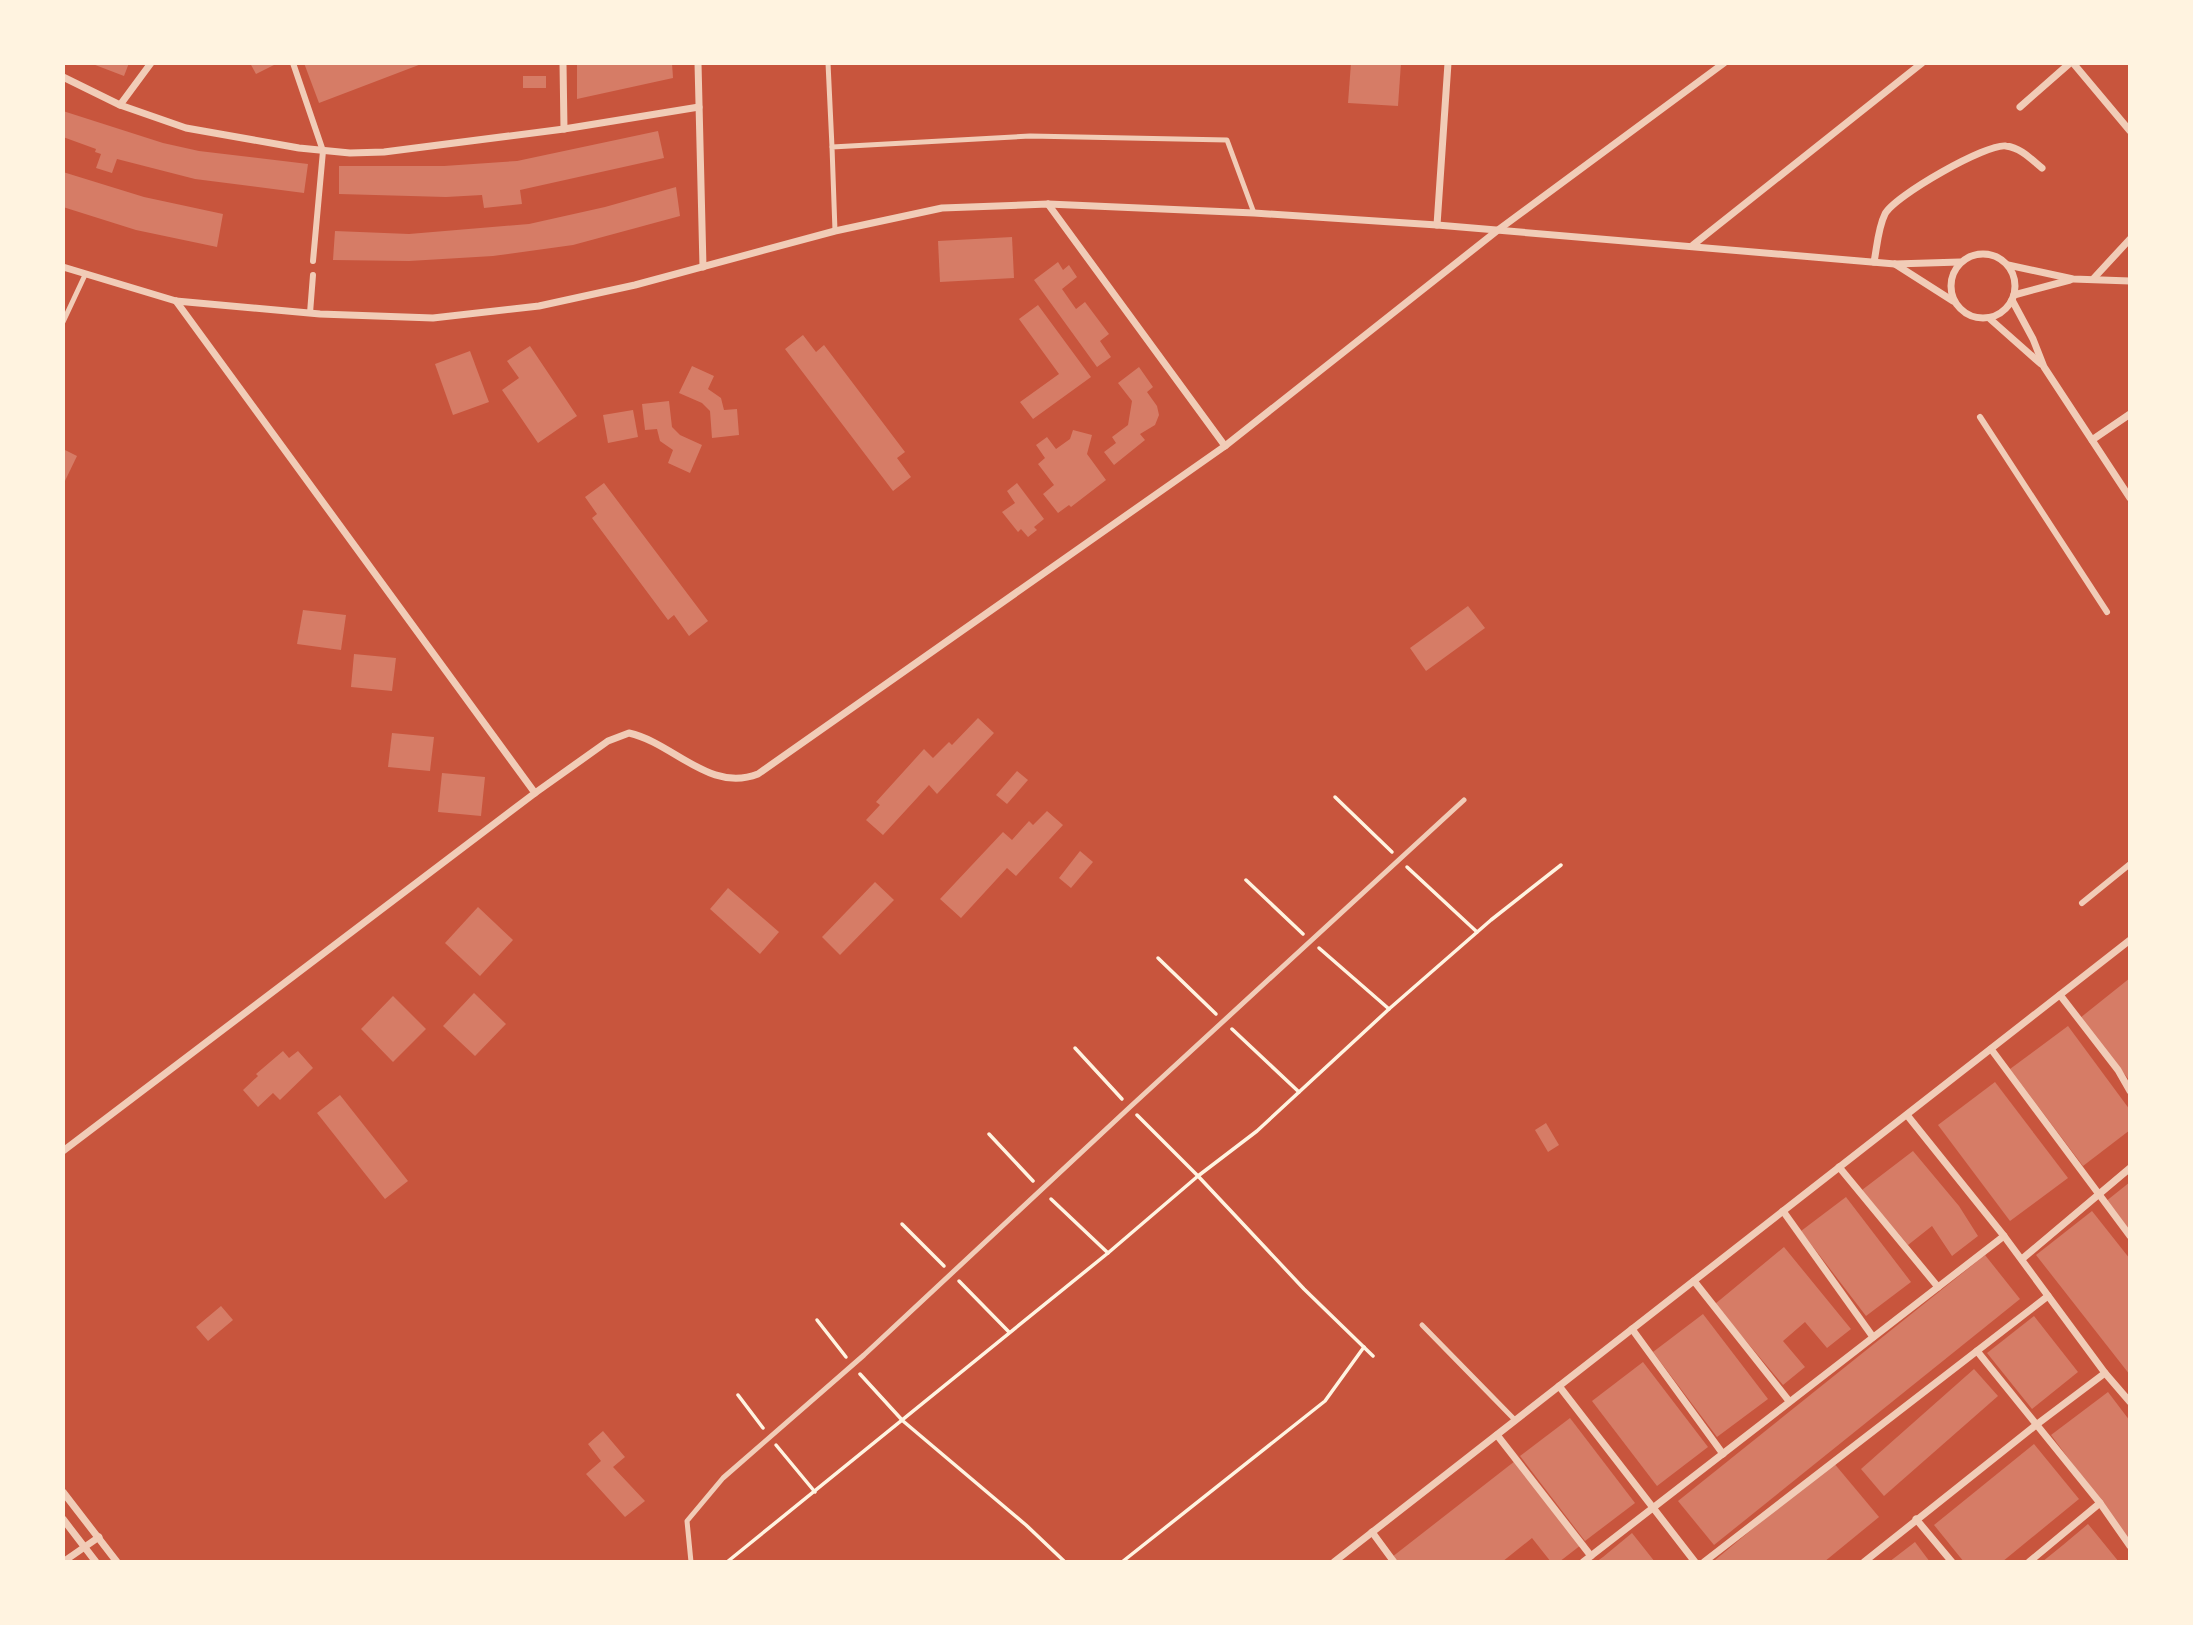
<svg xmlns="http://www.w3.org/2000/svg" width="2193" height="1625" font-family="'PT Sans Narrow',sans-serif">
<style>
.building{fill:#d67c66}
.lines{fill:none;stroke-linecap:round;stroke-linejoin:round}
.path{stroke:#fff3e0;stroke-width:3.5}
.service{stroke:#f1ccb7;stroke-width:5}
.pedestrian{stroke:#f1ccb7;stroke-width:6}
.minor{stroke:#f1ccb7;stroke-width:7}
</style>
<rect width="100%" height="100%" fill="#c8553d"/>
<g class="building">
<polygon points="90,63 129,63 124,76"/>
<polygon points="250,63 278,63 256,74"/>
<polygon points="304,63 424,63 319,103"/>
<polygon points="577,63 672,63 673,78 577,99"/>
<polygon points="1351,63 1401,63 1398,106 1348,103"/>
<rect x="523" y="76" width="23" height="12"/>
<polygon points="63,111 163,143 199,151 308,164 304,193 195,179 117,159 112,173 96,168 101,154 95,152 96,149 63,137"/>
<polygon points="658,131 664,158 520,190 522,204 484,208 482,195 446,197 339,194 339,166 444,166 517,161"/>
<polygon points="63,172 144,197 223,214 217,247 136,230 63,207"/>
<polygon points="676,187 680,216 573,245 493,256 409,261 333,260 335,231 409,234 529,224 605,207"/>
<polygon points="1012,237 1014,278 940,282 938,241"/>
<polygon points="1058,262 1063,270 1069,265 1077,277 1062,289 1076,309 1085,302 1109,334 1100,341 1111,357 1097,367 1034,280"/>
<polygon points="1038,305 1091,377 1033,419 1020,402 1059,374 1019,319"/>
<polygon points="803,335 816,352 824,345 905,452 897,458 911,477 893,491 785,349"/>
<polygon points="530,346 577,416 538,443 502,390 519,378 507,361"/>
<polygon points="470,351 489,402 453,415 435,364"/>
<polygon points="692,366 714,376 708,389 721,398 724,410 737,409 739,435 712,438 710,411 702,403 679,393"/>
<polygon points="1139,367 1153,387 1147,392 1157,406 1159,415 1155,425 1140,434 1145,440 1114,465 1104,452 1116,443 1112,437 1128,425 1132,401 1118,383"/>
<polygon points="669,401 672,427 680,435 702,445 690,473 668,463 673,450 660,441 657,429 645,430 642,404"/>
<polygon points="633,410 638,437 608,443 603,415"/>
<polygon points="1073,430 1092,435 1087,454 1106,480 1071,507 1069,505 1058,513 1043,494 1054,485 1038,464 1045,458 1036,445 1047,437 1056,449 1070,439"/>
<polygon points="63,449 77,456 63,485"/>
<polygon points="604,483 708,621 689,636 674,615 668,620 592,518 597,514 585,497"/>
<polygon points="1017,483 1044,519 1034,527 1037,530 1028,537 1021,529 1018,532 1002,512 1015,503 1007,491"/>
<polygon points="1468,606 1485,628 1426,671 1410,648"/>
<polygon points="303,610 346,615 341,650 297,644"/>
<polygon points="354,654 396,658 392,691 351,687"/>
<polygon points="978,718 994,733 937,794 929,785 883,835 866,820 880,805 876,802 924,749 933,758 949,742 952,745"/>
<polygon points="392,733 434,737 430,771 388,767"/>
<polygon points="1017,771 1028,780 1007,804 996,795"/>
<polygon points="442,773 485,777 481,816 438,812"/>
<polygon points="1047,811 1063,825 1016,876 1007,868 961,918 940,899 1003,832 1012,840 1029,821 1033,825"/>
<polygon points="1080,851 1093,862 1071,888 1059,878"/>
<polygon points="875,882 894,900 840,955 822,937"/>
<polygon points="728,888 779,932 760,954 710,909"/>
<polygon points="478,907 513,940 480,976 445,943"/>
<polygon points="2130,978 2130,1081 2080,1018"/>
<polygon points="474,993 506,1024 475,1056 443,1026"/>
<polygon points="393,996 426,1029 393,1062 361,1029"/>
<polygon points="2068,1026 2130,1110 2130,1130 2083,1166 2010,1069"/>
<polygon points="283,1051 289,1058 298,1051 313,1068 280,1100 273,1093 258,1107 243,1090 258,1076 256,1074"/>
<polygon points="1995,1082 2068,1178 2010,1221 1938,1125"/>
<polygon points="340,1095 408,1181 385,1199 317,1113"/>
<polygon points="1546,1123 1559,1145 1548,1152 1535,1130"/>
<polygon points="1913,1151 1959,1206 1978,1236 1952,1256 1932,1226 1908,1245 1862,1190"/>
<polygon points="2130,1182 2130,1234 2105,1202"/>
<polygon points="1846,1197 1911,1282 1866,1316 1801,1231"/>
<polygon points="2092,1211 2130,1259 2130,1375 2036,1255"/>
<polygon points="1784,1247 1851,1329 1827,1348 1805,1322 1783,1341 1805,1367 1783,1385 1715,1304"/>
<polygon points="1985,1255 2020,1299 1714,1545 1678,1501"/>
<polygon points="221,1306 233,1320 208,1341 196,1327"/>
<polygon points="1703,1314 1768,1399 1717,1437 1653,1352"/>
<polygon points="2034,1316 2078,1372 2032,1409 1987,1353"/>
<polygon points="1643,1362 1708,1447 1657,1486 1592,1401"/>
<polygon points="1974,1369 1998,1396 1884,1496 1861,1469"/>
<polygon points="2108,1392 2130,1421 2130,1541 2051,1435"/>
<polygon points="1570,1418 1635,1503 1585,1541 1520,1456"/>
<polygon points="603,1431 625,1457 613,1467 645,1501 625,1517 586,1474 601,1461 588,1444"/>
<polygon points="2034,1444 2079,1499 2002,1562 1964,1562 1934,1525"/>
<polygon points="1515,1461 1581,1545 1559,1562 1551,1562 1532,1538 1502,1562 1396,1562 1392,1557"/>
<polygon points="1833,1462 1879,1517 1824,1562 1717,1562 1715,1560"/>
<polygon points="2088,1524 2119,1562 2042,1562 2063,1545"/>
<polygon points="1632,1533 1655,1562 1596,1562 1603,1557"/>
<polygon points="1915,1542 1930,1562 1889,1562"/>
</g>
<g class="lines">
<g class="path">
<polyline points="1335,797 1392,852"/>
<polyline points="1407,867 1477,932"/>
<polyline points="1246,880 1303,934"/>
<polyline points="1319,948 1389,1009"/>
<polyline points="1158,958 1216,1014"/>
<polyline points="1232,1029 1299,1092"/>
<polyline points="1075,1048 1122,1099"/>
<polyline points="1137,1115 1198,1176 1304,1289 1373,1356"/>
<polyline points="989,1134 1033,1181"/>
<polyline points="1051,1199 1108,1253"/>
<polyline points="902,1224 944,1266"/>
<polyline points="959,1281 1009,1332"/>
<polyline points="817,1320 846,1357"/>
<polyline points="860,1374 903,1421 1026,1525 1065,1562"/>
<polyline points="738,1395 763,1428"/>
<polyline points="776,1445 815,1492"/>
<polyline points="727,1562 1108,1253 1198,1176 1257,1131 1389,1009 1491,920 1561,865"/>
<polyline points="1122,1562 1325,1401 1364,1347"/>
</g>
<g class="service">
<polyline points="828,63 832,147"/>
<polyline points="835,231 832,147 1030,136 1227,140 1254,213"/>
<polyline points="63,322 85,275"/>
<polyline points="1422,1325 1515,1420"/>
<polyline points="691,1562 687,1521 723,1478 864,1355 1130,1107 1464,800"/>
</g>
<g class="pedestrian">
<polyline points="293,63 323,151 313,261"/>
<polyline points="310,313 313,275"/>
<polyline points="1980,417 2107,612"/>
<polyline points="2082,903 2130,864"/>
</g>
<g class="minor">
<polyline points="563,63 564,129"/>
<polyline points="698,63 703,267"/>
<polyline points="2073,63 2130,131"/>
<polyline points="63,77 120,105 186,128 299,148 350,153 384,152 564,129 699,107"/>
<polyline points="120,105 151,63"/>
<polyline points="2020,107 2070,63"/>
<polyline points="1048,204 1225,446"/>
<polyline points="1437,225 1448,63"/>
<polyline points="1693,245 1922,63"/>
<circle cx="1983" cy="286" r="32"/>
<path d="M1874,262C1877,247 1878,228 1885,214C1894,196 1987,143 2006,146C2021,148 2031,159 2042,168"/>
<polyline points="1895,264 1953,301"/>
<polyline points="2008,265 2073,279 2130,281"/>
<polyline points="63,267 176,301 320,314 433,318 539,306 635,285 835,231 942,208 1048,204 1254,213 1437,225 1895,264 1960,262"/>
<polyline points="2094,278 2130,239"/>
<polyline points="2014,295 2070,280"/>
<polyline points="2012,300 2033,339 2044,367 2130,498"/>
<polyline points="1989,318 2041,364"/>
<polyline points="2092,440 2130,414"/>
<path d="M535,793L608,741L629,733C674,743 709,793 758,774L1225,446L1498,230L1724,63"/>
<polyline points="2060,995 2118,1070 2130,1091"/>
<polyline points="1991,1049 2130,1236"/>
<polyline points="1907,1115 2004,1236 2105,1373 2130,1402"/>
<polyline points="63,1151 535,793 176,301"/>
<polyline points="1839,1167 1938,1287"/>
<polyline points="1783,1211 1873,1337"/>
<polyline points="2022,1259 2130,1168"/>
<polyline points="1694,1281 1789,1401"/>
<polyline points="1632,1329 1723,1454"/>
<polyline points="1977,1351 2100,1503 2130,1546"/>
<polyline points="1559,1386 1695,1562"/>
<polyline points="1497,1435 1591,1556"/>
<polyline points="63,1492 117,1562"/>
<polyline points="63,1519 96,1562"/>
<polyline points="1916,1519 1952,1562"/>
<polyline points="1372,1532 1394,1562"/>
<polyline points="63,1562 99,1537"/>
<polyline points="1334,1562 2130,940"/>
<path d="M1583,1562C1724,1454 1863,1344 2004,1236"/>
<polyline points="1704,1562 2048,1296"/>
<polyline points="1864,1562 2036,1425 2105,1373"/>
<polyline points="2029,1562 2100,1503"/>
</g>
</g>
<rect width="2193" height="1625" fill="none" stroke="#fff3e0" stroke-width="130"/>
</svg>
